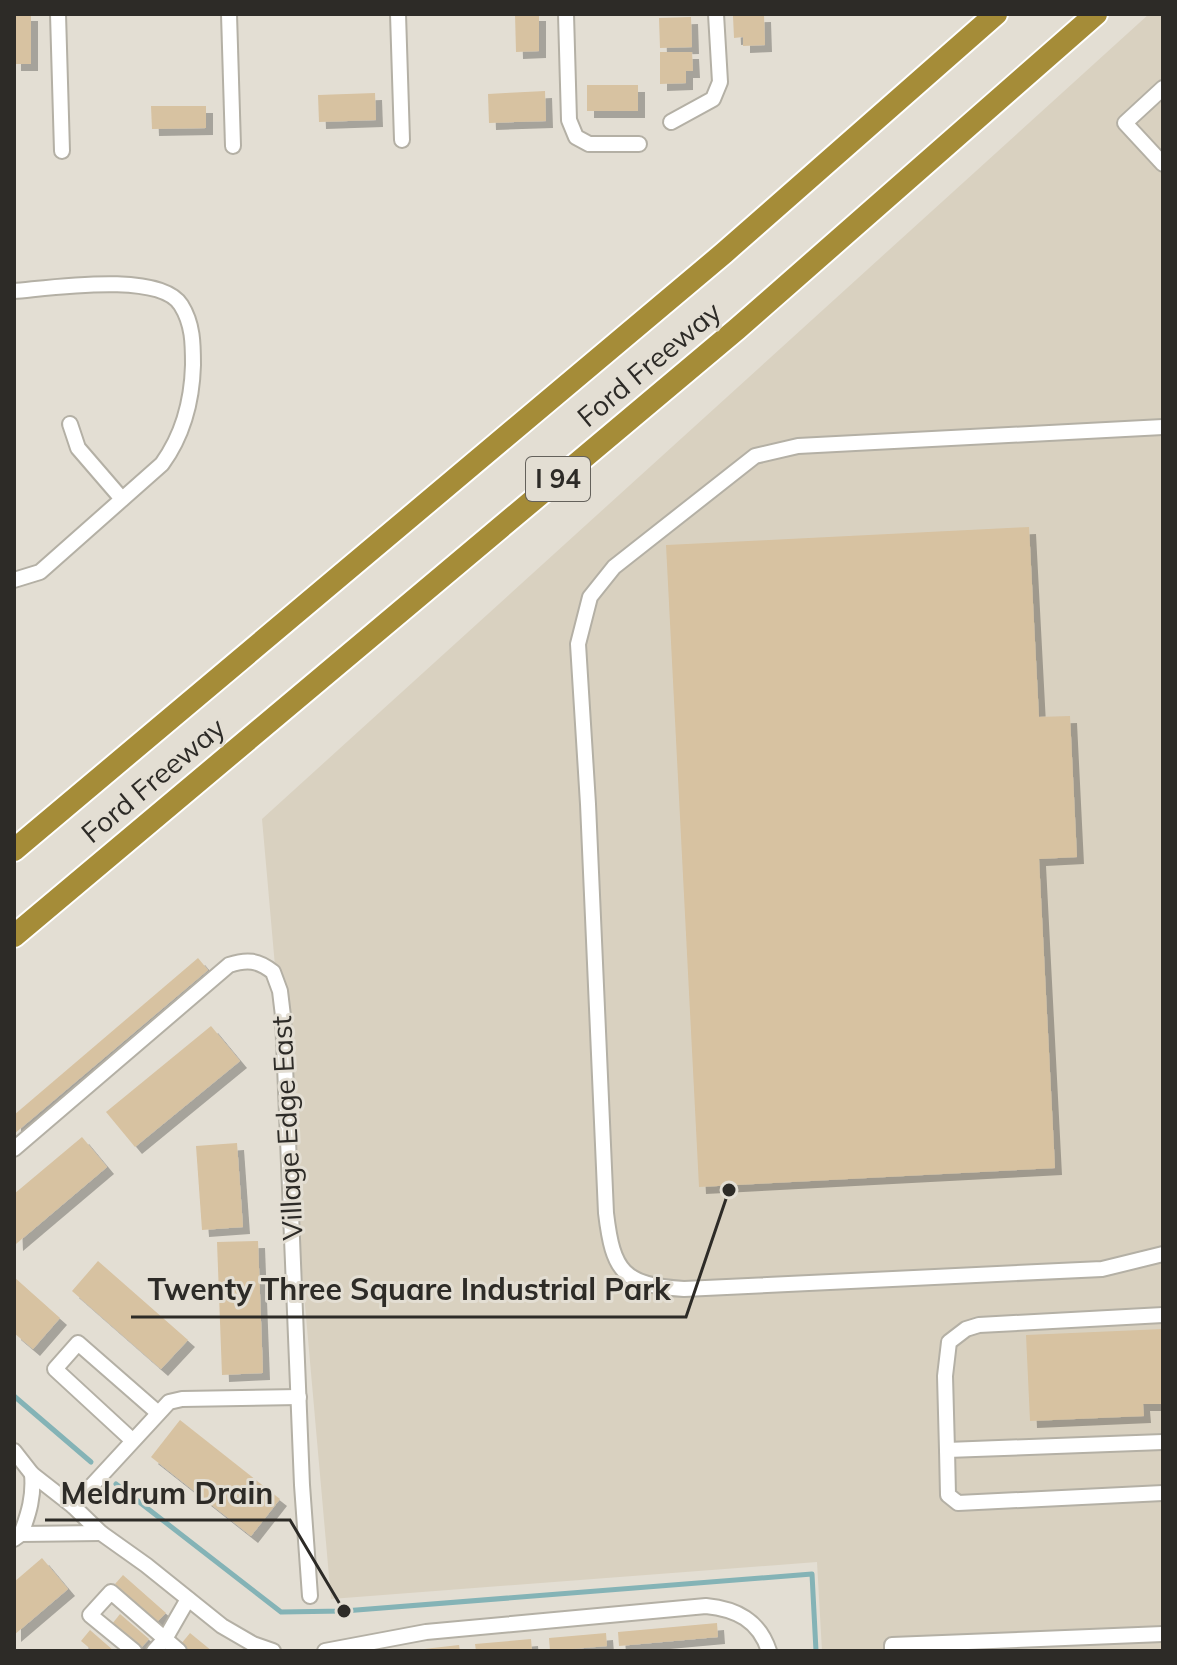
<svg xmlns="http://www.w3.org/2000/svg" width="1177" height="1665" font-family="Mulish,sans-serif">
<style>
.built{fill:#d9d1c0}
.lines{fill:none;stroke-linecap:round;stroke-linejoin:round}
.stream{stroke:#84b3b6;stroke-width:5}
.building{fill:#d7c2a1;filter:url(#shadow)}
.minor-casing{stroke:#b4b0a5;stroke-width:18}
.highway-casing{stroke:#fff;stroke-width:26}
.minor{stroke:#fff;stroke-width:14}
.highway{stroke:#a58c38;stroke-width:22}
.labels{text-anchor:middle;stroke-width:6;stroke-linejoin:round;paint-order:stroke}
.shield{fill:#e3ded3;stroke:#64615b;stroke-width:2}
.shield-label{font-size:26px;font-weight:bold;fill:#2d2b27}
.street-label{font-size:28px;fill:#2d2b27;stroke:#e3ded3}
.leader{fill:none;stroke:#2d2b27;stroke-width:3}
.callout-dot{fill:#2d2b27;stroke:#e3ded3;stroke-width:3}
.callout-label{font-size:30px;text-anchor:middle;font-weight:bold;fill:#2d2b27;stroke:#e3ded3;stroke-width:6;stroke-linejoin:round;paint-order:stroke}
</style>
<defs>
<filter id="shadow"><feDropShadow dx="7" dy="7" stdDeviation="0" flood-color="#0004"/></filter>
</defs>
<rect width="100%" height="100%" fill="#e3ded3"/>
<polygon class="built" points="1149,14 1163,14 1163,1651 822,1651 817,1562 331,1599 262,819"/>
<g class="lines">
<g class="stream">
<polyline points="14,1396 91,1462"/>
<polyline points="116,1484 281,1612 344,1611 812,1574 816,1651"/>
</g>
</g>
<g class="building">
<rect x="14" y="14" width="17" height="50"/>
<polygon points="515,14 539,14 539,51 516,52"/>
<polygon points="764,15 765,45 743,46 743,37 734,38 733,16"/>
<polygon points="691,17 692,47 660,48 659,18"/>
<polygon points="660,52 692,52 693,71 686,71 686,83 660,84"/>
<rect x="587" y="85" width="51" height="26"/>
<polygon points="545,91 546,121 489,123 488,94"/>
<polygon points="375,93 376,120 319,122 318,95"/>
<polygon points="151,106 206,106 206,128 152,129"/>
<polygon points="1029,527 1039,717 1070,716 1077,857 1039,859 1055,1168 699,1187 666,545"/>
<polygon points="198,958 208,970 14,1134 14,1115"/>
<polygon points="211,1026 240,1061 135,1147 106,1112"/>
<polygon points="82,1137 107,1167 16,1244 14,1194"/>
<polygon points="237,1143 243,1227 202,1230 196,1146"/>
<polygon points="258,1241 263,1373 222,1375 217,1242"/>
<polygon points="98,1261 188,1340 161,1369 72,1291"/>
<polygon points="14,1277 60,1318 33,1349 14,1333"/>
<polygon points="1163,1329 1163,1404 1143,1404 1144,1416 1030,1421 1026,1335"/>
<polygon points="180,1420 280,1499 251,1536 151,1457"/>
<polygon points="42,1558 68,1589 14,1635 14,1582"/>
<polygon points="123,1575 166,1613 157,1622 115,1584"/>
<polygon points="120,1614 149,1639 141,1648 112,1624"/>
<polygon points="717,1623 718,1637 619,1646 618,1632"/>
<polygon points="90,1630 114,1651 93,1651 81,1641"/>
<polygon points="190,1633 212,1651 189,1651 181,1644"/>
<polygon points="606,1633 607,1646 550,1651 549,1638"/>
<polygon points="531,1639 532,1651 476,1651 475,1644"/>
<polygon points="459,1645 460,1651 424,1651 424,1649"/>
</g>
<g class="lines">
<g class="minor-casing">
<g id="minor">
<polyline points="58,14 62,151"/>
<polyline points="229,14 233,146"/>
<polyline points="398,14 402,140"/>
<polyline points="566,14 569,120 576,137 589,144 639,144"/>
<polyline points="1163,88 1125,123 1163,164"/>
<polyline points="671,122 713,99 720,82 716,14"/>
<path d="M14,291C51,288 160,271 181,305C193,324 193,344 193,365C192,401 183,435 162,464L40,572L14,580"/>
<polyline points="70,424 78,448 122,499"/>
<path d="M1163,427L798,446L755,456L614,567L590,597L578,644L588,804L606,1213C613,1272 623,1285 684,1289L1102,1269L1163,1254"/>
<path d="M14,1149L229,965C247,959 258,960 273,972L280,991L283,1016L302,1485L310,1596"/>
<polyline points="1163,1315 979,1325 966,1329 949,1342 945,1376 947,1450 1163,1442"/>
<polyline points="132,1440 55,1369 78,1343 157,1412"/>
<polyline points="947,1450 948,1495 958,1503 1163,1493"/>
<polyline points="14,1451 32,1474 73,1506 101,1533 146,1565 222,1626 253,1644 273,1651"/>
<polyline points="73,1506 169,1402 182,1399 299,1397"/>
<path d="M21,1534C29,1513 34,1496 32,1474"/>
<polyline points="14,1539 21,1534 101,1533"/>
<polyline points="134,1651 90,1615 111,1592 179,1651"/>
<polyline points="154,1651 165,1639 188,1599"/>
<path d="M325,1651L426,1632L706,1606C736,1609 759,1620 769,1651"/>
<polyline points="892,1651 892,1645 1163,1634"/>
</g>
</g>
<g class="highway-casing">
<g id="highway">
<polyline points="14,850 724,253 996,14"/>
<polyline points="14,936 737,329 1096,14"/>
</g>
</g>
<use href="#minor" class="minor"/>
<use href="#highway" class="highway"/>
</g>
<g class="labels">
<rect class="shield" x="526" y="457" width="64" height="44" rx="6"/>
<g class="shield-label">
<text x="558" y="488">I 94</text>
</g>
<g class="street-label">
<text transform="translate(649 364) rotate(-40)" y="10">Ford Freeway</text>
<text transform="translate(153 780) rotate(-40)" y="10">Ford Freeway</text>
<text transform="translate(287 1128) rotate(-93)" y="10">Village Edge East</text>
</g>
</g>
<path class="leader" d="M729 1190L686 1317H131M344 1611L290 1520H45"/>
<g class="callout-dot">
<circle cx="729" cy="1190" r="8"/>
<circle cx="344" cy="1611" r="8"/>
</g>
<g class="callout-label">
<text x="409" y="1300">Twenty Three Square Industrial Park</text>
<text x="167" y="1504">Meldrum Drain</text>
</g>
<rect width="1177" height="1665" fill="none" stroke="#2d2b27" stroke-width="32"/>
</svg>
